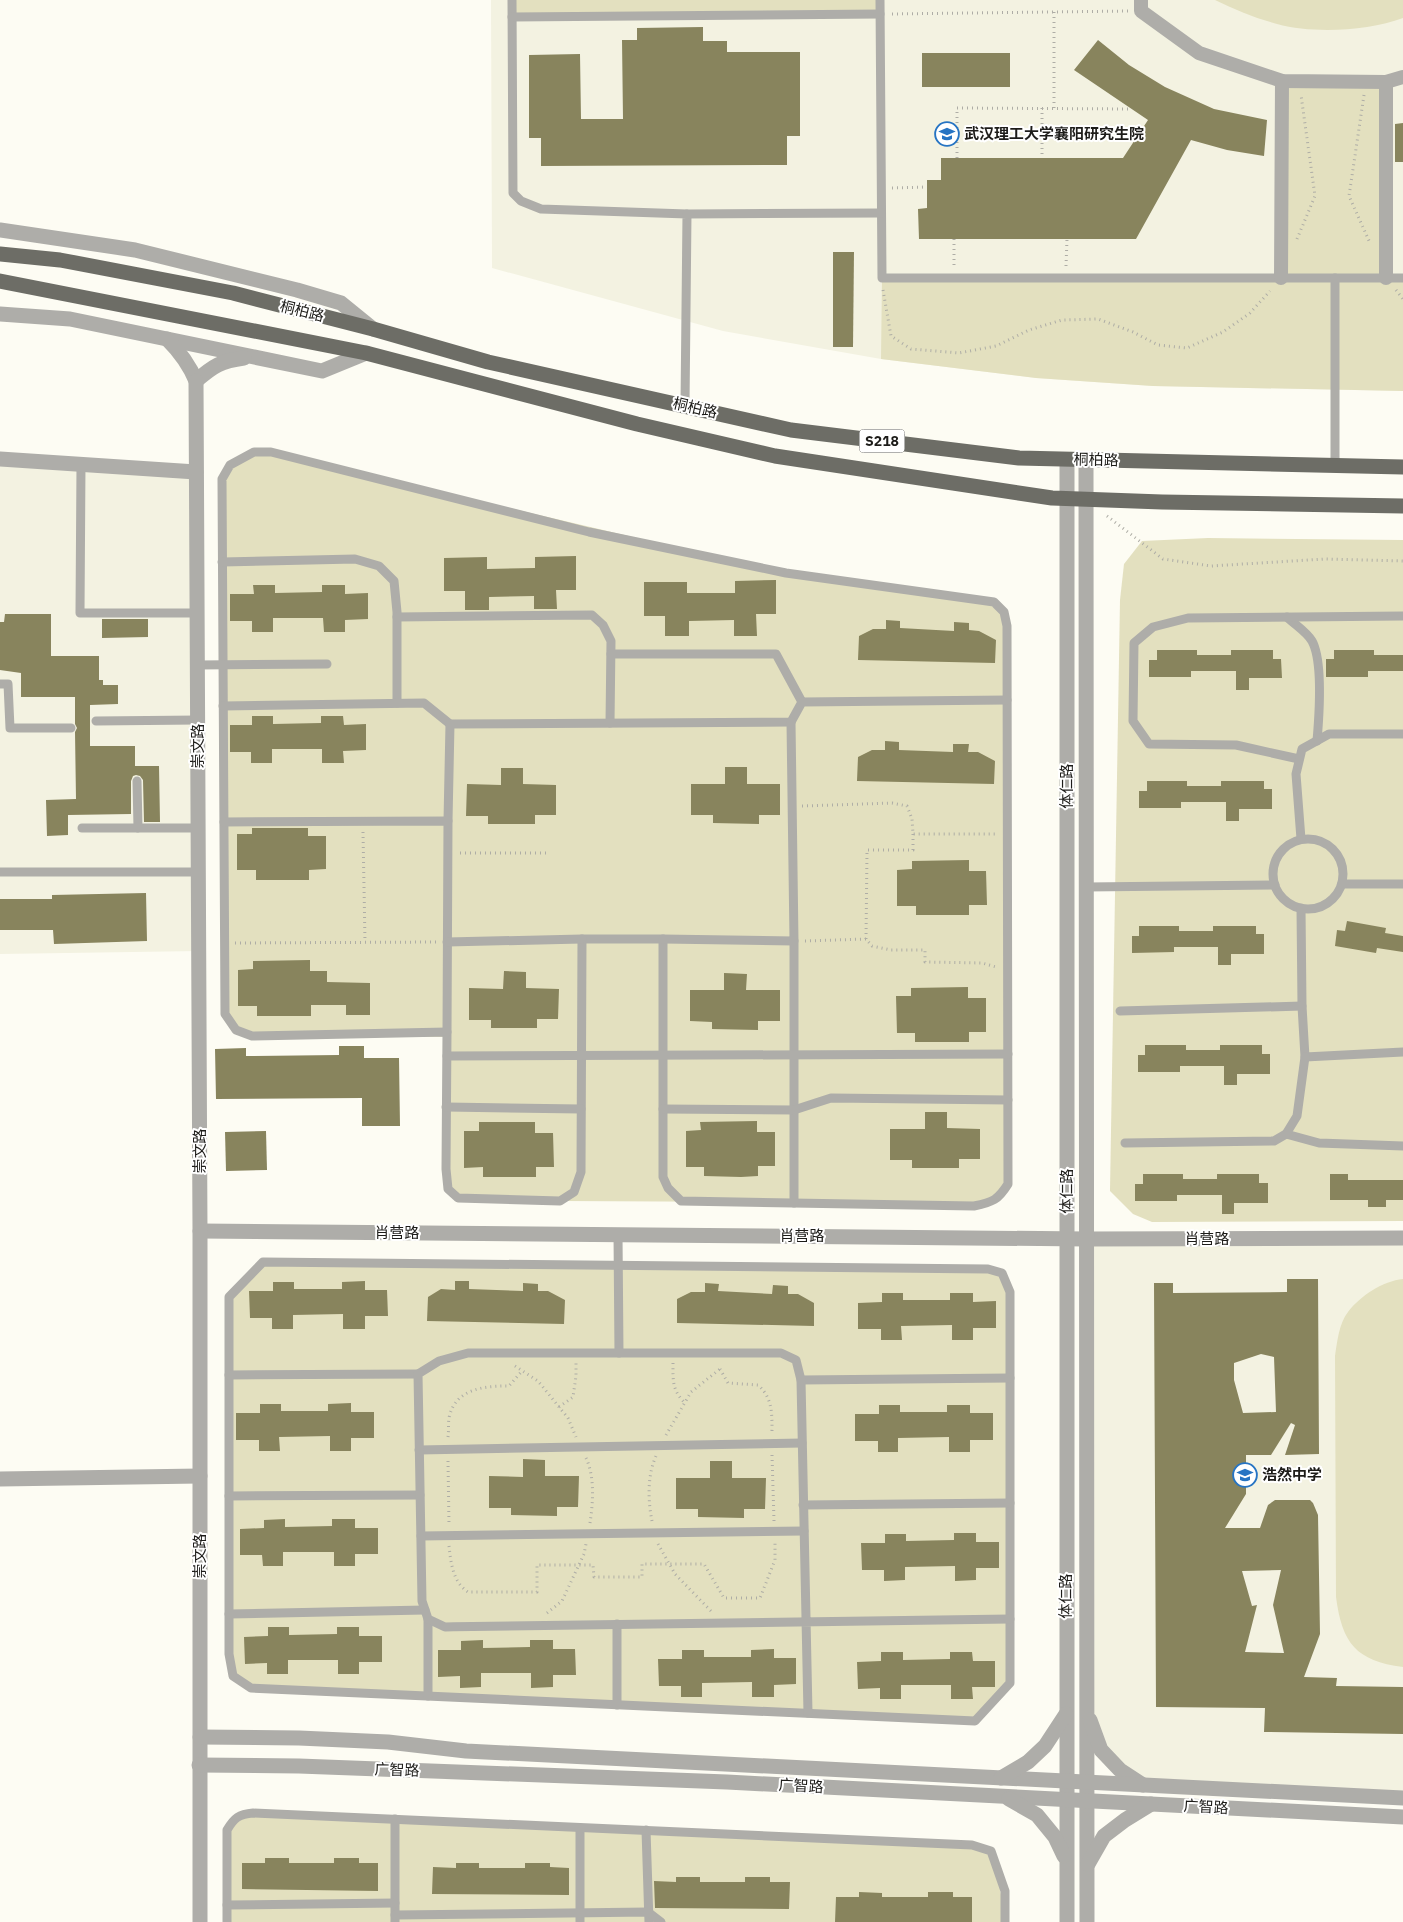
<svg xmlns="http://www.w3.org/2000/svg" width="1403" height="1922" font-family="'IBM Plex Sans','Noto Sans SC',sans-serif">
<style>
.built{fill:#f3f2e1}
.green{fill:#e3e0bf}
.building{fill:#88845d;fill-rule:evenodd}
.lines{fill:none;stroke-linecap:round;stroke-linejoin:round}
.path{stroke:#aeada6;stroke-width:3;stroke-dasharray:1 4;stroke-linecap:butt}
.service{stroke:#aeada9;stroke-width:9}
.pedestrian{stroke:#aeada9;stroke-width:14}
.minor{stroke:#aeada9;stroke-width:15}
.tertiary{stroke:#aeada9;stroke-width:15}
.primary{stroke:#6d6d66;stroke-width:15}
.labels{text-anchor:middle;stroke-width:4;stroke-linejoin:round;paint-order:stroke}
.shield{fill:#fff;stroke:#61605e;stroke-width:1}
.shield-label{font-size:14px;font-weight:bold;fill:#1d1c19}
.poi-label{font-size:15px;font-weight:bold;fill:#1d1c19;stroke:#fff;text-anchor:start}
.street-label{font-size:15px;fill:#1d1c19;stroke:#fff}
</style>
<rect width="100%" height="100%" fill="#fdfcf3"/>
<g class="built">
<polygon points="491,0 1403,0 1403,391 1153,386 1036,378 881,359 723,331 492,268"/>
<polygon points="0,459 196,472 199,951 0,954"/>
<polygon points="1403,1238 1403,1798 1145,1785 1120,1770 1087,1711 1087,1239"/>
</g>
<g class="green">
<polygon points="512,0 880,0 880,14 512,17"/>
<path d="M1215,0H1403V18C1367,31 1314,34 1277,24C1255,18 1235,10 1215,0Z"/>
<polygon points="1282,81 1386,82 1386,278 1403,278 1403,391 1153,386 1036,378 881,359 882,278 1281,278"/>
<polygon points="254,452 271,452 786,573 981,600 1004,612 1008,1184 991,1203 560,1201 458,1198 448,1189 447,1037 252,1036 236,1030 225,1014 222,479 230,465"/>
<polygon points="1208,538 1403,540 1403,1221 1152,1222 1133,1214 1110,1191 1120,600 1124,564 1142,541"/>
<polygon points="263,1262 1002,1273 1010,1292 1010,1683 975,1721 251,1688 233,1676 229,1297"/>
<path d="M1403,1279V1667C1356,1661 1342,1643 1336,1597L1335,1356C1337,1343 1339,1323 1348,1312C1360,1296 1383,1281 1403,1279Z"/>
<polygon points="242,1814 972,1845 991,1851 997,1868 1005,1922 227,1922 227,1830"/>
</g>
<g class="building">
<polygon points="703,27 703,41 727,41 727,52 800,52 800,136 787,136 787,165 541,166 541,138 529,138 529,55 580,54 581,119 623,119 622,40 637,40 637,28"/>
<polygon points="1098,40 1129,65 1165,87 1214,109 1267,120 1264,156 1227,150 1191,140 1136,239 919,239 918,209 927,208 927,180 941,180 941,158 1123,158 1148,120 1074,70"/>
<rect x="922" y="53" width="88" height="34"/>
<polygon points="1403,123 1403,162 1395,162 1395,124"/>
<polygon points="833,252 854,252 853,347 833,347"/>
<polygon points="576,556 576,590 556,590 557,609 534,609 534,596 489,597 489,610 465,610 465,591 444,591 444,558 487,557 487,569 535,568 535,557"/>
<polygon points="776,580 776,614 756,614 757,636 734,636 734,620 689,621 689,636 665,636 665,616 644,616 644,582 687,582 687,593 735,593 735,581"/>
<polygon points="253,585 275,585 275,593 322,592 322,585 345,585 345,594 368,593 368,619 345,620 345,632 324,632 323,618 273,618 273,632 252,632 252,621 230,621 230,594 254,594"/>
<polygon points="5,614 51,614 51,656 99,656 99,680 103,680 103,685 118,685 118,704 90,705 90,746 135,746 135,766 159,766 160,822 144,822 143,780 140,776 136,775 133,776 131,781 131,814 68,815 68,835 47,836 46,800 76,799 75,732 77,728 75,724 75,697 21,697 21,673 0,670 0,622 4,622"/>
<polygon points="102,619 148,619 148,637 102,638"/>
<polygon points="886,620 900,621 900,628 954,631 954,622 969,623 969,630 979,631 996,640 995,663 858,660 859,636 873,629 886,629"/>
<polygon points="1157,650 1197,650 1197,655 1231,655 1231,650 1273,650 1273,659 1281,659 1282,678 1249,678 1249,690 1236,690 1236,671 1191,671 1191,677 1149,677 1149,660 1157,660"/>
<polygon points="1334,650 1374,650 1374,655 1403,655 1403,671 1368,671 1368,677 1326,677 1326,659 1334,659"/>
<polygon points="252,716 273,716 273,724 321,723 321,716 343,716 344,725 366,724 366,750 343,751 344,763 322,763 322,749 272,749 272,763 251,763 251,752 230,752 230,725 252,725"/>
<polygon points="885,741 899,742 899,750 953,752 953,744 969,744 968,752 978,752 995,761 994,784 857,781 858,757 872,750 885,750"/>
<polygon points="725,767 747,767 747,784 780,784 780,815 759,815 759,824 713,823 713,815 691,815 691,784 725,784"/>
<polygon points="501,768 523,768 523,784 556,785 556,815 535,815 535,824 488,824 488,816 466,816 467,784 501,785"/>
<polygon points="1147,781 1187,781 1187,786 1221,786 1221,781 1264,781 1264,789 1272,789 1272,809 1239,809 1239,821 1226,821 1226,802 1181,802 1181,808 1139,808 1139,791 1147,791"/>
<polygon points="252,828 308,828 308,836 326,836 326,869 309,870 309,880 256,880 256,870 237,870 237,834 252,834"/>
<polygon points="969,860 969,871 986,871 987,905 969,905 969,915 916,915 916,906 897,906 897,870 912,869 912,861"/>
<polygon points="146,893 147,941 54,944 53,930 0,930 0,899 52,899 52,895"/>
<polygon points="1347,921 1386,928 1385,933 1403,936 1403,952 1377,948 1376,953 1335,946 1337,930 1345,931"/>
<polygon points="1139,926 1179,926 1179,931 1213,931 1213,926 1256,926 1256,934 1264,934 1264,954 1231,954 1231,965 1218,965 1218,947 1174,947 1174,952 1132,953 1132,936 1139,936"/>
<polygon points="310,960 310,971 327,971 327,982 370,983 370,1015 346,1015 346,1005 311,1005 311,1016 257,1016 257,1006 238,1006 238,970 253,969 253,961"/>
<polygon points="504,971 526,972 526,988 559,989 558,1019 537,1019 537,1028 491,1028 491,1020 469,1020 469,988 503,989"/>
<polygon points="724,973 747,974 746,990 780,990 780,1021 758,1021 758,1030 712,1029 712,1022 690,1021 690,990 724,990"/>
<polygon points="968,987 968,998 986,998 986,1032 969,1032 969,1042 915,1042 915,1033 897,1033 896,996 911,996 911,988"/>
<polygon points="1145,1045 1186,1045 1186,1050 1220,1050 1220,1045 1262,1045 1262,1054 1270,1054 1270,1074 1237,1074 1237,1085 1224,1085 1224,1066 1180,1066 1180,1072 1138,1072 1138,1055 1145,1055"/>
<polygon points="339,1046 364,1046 364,1058 399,1058 400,1126 362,1126 362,1098 216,1099 215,1049 246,1048 246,1056 339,1055"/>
<polygon points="925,1112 947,1112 947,1128 980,1129 980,1159 959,1159 959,1168 912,1168 912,1160 890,1160 890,1129 925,1129"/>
<polygon points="757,1121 757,1132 775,1132 775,1166 758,1166 758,1176 741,1177 704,1176 704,1167 686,1167 686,1131 701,1130 700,1122"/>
<polygon points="479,1122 535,1122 535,1133 553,1133 554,1167 536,1167 536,1177 483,1177 483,1167 464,1168 464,1131 479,1131"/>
<polygon points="266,1131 267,1170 226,1171 225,1132"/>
<polygon points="1143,1174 1183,1174 1183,1179 1217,1179 1217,1174 1259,1174 1259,1183 1268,1183 1268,1203 1234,1203 1234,1214 1222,1214 1222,1195 1177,1195 1177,1201 1135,1201 1135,1184 1143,1184"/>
<polygon points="1330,1174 1348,1174 1348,1180 1403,1180 1403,1200 1386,1200 1386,1207 1368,1207 1368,1200 1330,1200"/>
<path d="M1287,1279H1318L1319,1454L1285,1455L1295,1425L1291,1423L1271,1455H1246V1494L1225,1528H1260L1268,1505L1275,1500H1310L1313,1503L1318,1515L1320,1634L1304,1677L1337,1678L1336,1686L1403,1687V1734L1264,1732L1265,1708L1156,1707L1154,1283H1173V1293L1287,1292ZM1261,1354L1274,1357L1276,1412L1243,1413L1234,1380V1363ZM1281,1570L1273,1605L1284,1653L1245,1652L1257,1605L1252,1606L1242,1571Z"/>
<polygon points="365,1281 365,1290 387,1290 388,1316 365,1316 365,1329 343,1329 343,1314 293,1315 293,1329 272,1329 272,1318 250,1318 249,1291 273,1291 273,1282 294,1282 294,1289 342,1289 342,1282"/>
<polygon points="455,1281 469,1281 469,1289 523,1291 523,1283 538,1284 538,1291 548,1291 565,1300 564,1324 427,1321 428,1297 441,1289 455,1290"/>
<polygon points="705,1283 719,1284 718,1291 772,1294 773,1285 788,1286 788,1294 798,1294 814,1303 814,1326 677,1323 677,1299 691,1292 705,1292"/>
<polygon points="882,1293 903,1293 903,1300 950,1300 950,1293 973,1293 973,1302 996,1301 996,1328 973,1328 973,1340 952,1340 952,1325 901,1326 902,1340 881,1340 881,1329 858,1329 858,1303 882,1302"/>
<polygon points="351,1403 351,1412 374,1412 374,1438 351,1438 351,1451 330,1451 330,1436 279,1437 280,1451 259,1451 259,1440 236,1440 236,1413 260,1413 260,1404 281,1404 281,1411 328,1411 328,1404"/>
<polygon points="879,1405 900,1405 900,1412 947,1412 947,1405 970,1405 970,1413 993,1413 993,1440 970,1440 970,1452 949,1452 949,1437 898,1438 898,1452 878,1452 878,1441 855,1441 855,1414 879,1414"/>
<polygon points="523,1459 545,1460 545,1476 579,1476 578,1507 557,1507 557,1516 511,1515 511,1508 489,1508 489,1476 523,1477"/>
<polygon points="710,1461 732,1461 732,1478 766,1478 765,1509 744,1509 744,1518 698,1517 698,1509 676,1509 676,1478 710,1478"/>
<polygon points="285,1519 285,1527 332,1526 332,1519 355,1519 355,1528 378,1528 378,1554 355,1554 355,1566 334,1566 334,1552 283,1552 283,1566 263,1566 262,1555 240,1555 240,1529 264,1528 264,1520"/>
<polygon points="954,1533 976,1533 976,1542 999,1542 999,1568 976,1568 976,1580 955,1581 955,1566 905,1567 905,1580 884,1581 884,1570 862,1570 861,1543 885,1543 885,1534 906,1534 906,1541 954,1540"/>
<polygon points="268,1627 289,1627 289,1635 337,1634 337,1627 359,1627 359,1636 382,1636 382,1662 359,1662 359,1674 338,1674 338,1660 288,1660 288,1674 267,1674 267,1663 245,1664 244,1637 268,1636"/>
<polygon points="483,1640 483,1648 530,1647 530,1640 553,1640 553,1649 575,1649 576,1675 553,1675 553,1687 531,1688 531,1673 481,1673 481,1687 460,1688 460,1676 438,1677 438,1650 461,1650 461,1641"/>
<polygon points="774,1649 774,1658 796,1658 796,1684 774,1685 774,1697 752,1697 752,1682 702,1683 702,1697 681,1697 681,1686 659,1686 658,1659 682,1659 682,1650 704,1650 704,1657 751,1657 751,1650"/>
<polygon points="881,1652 903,1652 903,1660 950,1659 950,1652 972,1652 973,1661 995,1661 995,1687 972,1687 973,1699 951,1699 951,1685 901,1685 901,1699 880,1699 880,1688 858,1689 857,1662 881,1661"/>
<polygon points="265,1858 289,1858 289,1863 334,1863 334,1858 359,1858 359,1863 378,1863 378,1891 242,1889 242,1863 265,1863"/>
<polygon points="456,1863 479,1863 479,1868 525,1868 525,1863 550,1863 550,1867 569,1868 569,1895 432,1894 433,1867 456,1868"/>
<polygon points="676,1877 700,1877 700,1882 745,1882 745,1877 770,1877 770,1882 790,1882 789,1909 655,1908 654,1881 676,1882"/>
<polygon points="859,1892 882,1893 882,1897 928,1897 928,1892 953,1892 953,1897 972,1897 972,1922 835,1922 836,1897 859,1897"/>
</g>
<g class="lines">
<g class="path">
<polyline points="1054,12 1054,108"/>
<polyline points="892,14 1128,11"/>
<polyline points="1364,95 1349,196 1370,243"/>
<polyline points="1042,108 1042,158"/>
<polyline points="957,158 957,108 1132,109"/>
<polyline points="892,188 927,187"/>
<polyline points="954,239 954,266"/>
<polyline points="1297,239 1315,196 1301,95"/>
<polyline points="1066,266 1067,239"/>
<polyline points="883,290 891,336 911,349 959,353 996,346 1029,330 1062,320 1098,319 1133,332 1158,345 1187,348 1223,332 1250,313 1270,291"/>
<polyline points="1396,290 1403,299"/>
<polyline points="1107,516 1163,559 1211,566 1325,559 1403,561"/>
<polyline points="802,806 892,803 907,806 912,819 913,834 995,834"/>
<polyline points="363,832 365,942"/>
<polyline points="460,853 549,853"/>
<polyline points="866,939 867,850 913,850 913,834"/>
<polyline points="805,941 866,939 872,946 891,950 925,950 925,962 982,963 996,967"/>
<polyline points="235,943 437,942"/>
<path d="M673,1363C673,1381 672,1390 685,1403"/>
<polyline points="515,1366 538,1381 568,1418 576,1437"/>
<path d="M720,1369L728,1383L758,1385C773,1398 772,1415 772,1433"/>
<polyline points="559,1407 573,1397 576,1376 576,1363"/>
<polyline points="666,1435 691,1392 720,1369"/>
<path d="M448,1437C449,1431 448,1424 449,1418C455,1388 485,1386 509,1386L522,1371"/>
<polyline points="772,1455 774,1521"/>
<path d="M586,1458C595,1477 593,1503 590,1523"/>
<polyline points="448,1461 449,1525"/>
<path d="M652,1521C648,1501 647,1476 656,1456"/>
<polyline points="658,1544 675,1574 711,1611"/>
<path d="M449,1546C451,1564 453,1582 468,1592H537V1565H593L594,1577H642V1564H704L724,1598H760L775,1560V1542"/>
<polyline points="547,1613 562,1601 584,1554 586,1544"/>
</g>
<g class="service">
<polyline points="512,0 513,193 521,201 541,209 687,214 685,406"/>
<polyline points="880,0 882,278 1403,278"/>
<polyline points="512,17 880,14"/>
<polyline points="687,214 881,213"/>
<polyline points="1335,278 1335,466"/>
<path d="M254,452H271L589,532L786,573L994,602L1004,612L1007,626L1008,1184C998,1200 993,1202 974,1206L681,1201L668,1188L663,1177V939H582L581,1172L574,1192L560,1201L458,1198L448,1189L446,1169L447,1032L252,1036L236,1030L225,1014L222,479L230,465Z"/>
<polyline points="81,465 80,613 197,613"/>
<polyline points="222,562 355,559 379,566 394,581 397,612 397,703"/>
<polyline points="397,617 592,615 603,625 611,641 610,723"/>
<path d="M1287,617C1294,624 1307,632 1312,641C1323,661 1319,718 1317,741"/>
<polyline points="611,654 776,654 802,702"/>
<polyline points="197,665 327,664"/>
<polyline points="0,684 8,684 10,728 71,728"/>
<polyline points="223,706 424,703 450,724 791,722 802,702 1007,700"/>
<polyline points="96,721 198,720"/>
<polyline points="1299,759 1236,745 1149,744 1133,721 1134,643 1153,627 1188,618 1403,616"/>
<polyline points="137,781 138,828"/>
<polyline points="448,821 450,724"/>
<polyline points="224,822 448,821 447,1032"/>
<polyline points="82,828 198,828"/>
<circle cx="1308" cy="874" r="35"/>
<polyline points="1301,839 1296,774 1302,749 1329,734 1403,734"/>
<polyline points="0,872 198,872"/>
<polyline points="1342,884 1403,884"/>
<polyline points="1086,887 1275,885"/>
<polyline points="1301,908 1302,1006 1305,1057 1403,1052"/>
<polyline points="663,939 794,941 791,722"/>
<polyline points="794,941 794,1203"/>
<polyline points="447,942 582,939"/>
<polyline points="1120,1011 1302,1006"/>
<polyline points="447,1056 1008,1054"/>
<polyline points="446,1107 581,1109"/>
<polyline points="663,1109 794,1110 831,1098 1008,1100"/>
<polyline points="1286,1134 1319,1143 1403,1146"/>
<polyline points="1125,1143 1274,1141 1286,1134 1297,1116 1305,1057"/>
<polyline points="618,1234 619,1353"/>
<polygon points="263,1262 988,1269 1002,1273 1010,1292 1010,1683 975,1721 251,1688 233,1676 229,1654 229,1297"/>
<polyline points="229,1375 418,1374"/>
<polyline points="801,1380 1010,1378"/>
<polyline points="419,1450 802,1443"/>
<polyline points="229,1496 420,1495"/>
<polyline points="803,1505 1010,1503"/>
<polyline points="421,1536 804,1531"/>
<polyline points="229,1614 425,1610"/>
<polyline points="428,1696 428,1619"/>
<polyline points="617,1705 617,1624"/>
<path d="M808,1713L801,1380L796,1360L781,1353H468L439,1361L418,1374L422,1601L428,1619L445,1627C633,1624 821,1622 1010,1619"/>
<polyline points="395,1819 395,1922"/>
<polyline points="580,1828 580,1922"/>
<polyline points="646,1830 649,1922"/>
<polyline points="227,1905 395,1903"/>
<polyline points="395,1915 648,1912 661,1922"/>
<path d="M227,1922V1830C234,1818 239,1814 253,1813L972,1845L991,1851L1005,1891V1922"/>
</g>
<g class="pedestrian">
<polyline points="1141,0 1141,11 1199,53 1282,81 1386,82 1403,77"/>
<polyline points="1386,82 1386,278"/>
<polyline points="1281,278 1282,81"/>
</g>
<g class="minor">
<polyline points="0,459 196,472"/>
<polyline points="200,1231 1087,1239 1403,1238"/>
<polyline points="0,1479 200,1476"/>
</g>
<g class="tertiary">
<polyline points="0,230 135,250 297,290 341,303 373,329"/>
<polyline points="0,314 70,319 322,371 366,353"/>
<path d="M167,339C180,352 189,364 196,381C213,366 221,361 244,358"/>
<polyline points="196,381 200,1231 200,1922"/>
<polyline points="1067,460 1067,1922"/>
<polyline points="1086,460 1087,1922"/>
<polyline points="1090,1720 1101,1750 1120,1770 1143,1785"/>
<polyline points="200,1737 299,1738 388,1742 466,1751 1403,1798"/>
<polyline points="199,1765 299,1766 727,1782 1403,1817"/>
<polyline points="1001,1778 1028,1762 1045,1746 1066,1714"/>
<polyline points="1009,1799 1037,1815 1055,1837 1064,1856"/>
<polyline points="1088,1864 1104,1836 1125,1820 1151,1804"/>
</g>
<g class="primary">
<polyline points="0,254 60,260 233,293 373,329 488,362 791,430 1019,458 1403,467"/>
<polyline points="0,281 366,353 637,424 775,456 1052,498 1162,502 1403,506"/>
</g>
</g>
<defs>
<g id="university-ring" transform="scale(1.25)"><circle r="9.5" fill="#fff" stroke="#2674c3" stroke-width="1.5"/><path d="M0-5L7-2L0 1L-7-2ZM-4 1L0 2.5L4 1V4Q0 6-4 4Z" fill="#2674c3"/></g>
<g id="school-ring" transform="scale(1.25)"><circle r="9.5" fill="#fff" stroke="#2674c3" stroke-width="1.5"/><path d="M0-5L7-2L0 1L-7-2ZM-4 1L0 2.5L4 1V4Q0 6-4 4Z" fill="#2674c3"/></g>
</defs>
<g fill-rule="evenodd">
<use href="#university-ring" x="947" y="134"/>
<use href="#school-ring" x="1245" y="1475"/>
</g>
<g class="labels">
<rect class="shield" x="859.5" y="429.5" width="45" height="23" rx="4"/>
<g class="shield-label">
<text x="882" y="446">S218</text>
</g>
<g class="poi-label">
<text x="964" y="139">武汉理工大学襄阳研究生院</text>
<text x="1262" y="1480">浩然中学</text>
</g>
<g class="street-label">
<text transform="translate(302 311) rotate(14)" y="5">桐柏路</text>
<text transform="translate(695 408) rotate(13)" y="5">桐柏路</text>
<text transform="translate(1096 460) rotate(1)" y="5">桐柏路</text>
<text transform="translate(198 746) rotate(-90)" y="5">崇文路</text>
<text transform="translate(1067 786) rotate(-90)" y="5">体仁路</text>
<text transform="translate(200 1151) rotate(-90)" y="5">崇文路</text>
<text transform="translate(1067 1191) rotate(-90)" y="5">体仁路</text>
<text x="397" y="1238">肖营路</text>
<text x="802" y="1241">肖营路</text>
<text x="1207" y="1244">肖营路</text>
<text transform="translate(200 1556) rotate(-90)" y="5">崇文路</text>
<text transform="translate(1066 1596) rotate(-90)" y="5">体仁路</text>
<text transform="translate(397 1770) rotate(2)" y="5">广智路</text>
<text transform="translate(801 1786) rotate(3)" y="5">广智路</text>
<text transform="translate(1206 1807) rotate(3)" y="5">广智路</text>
</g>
</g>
</svg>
